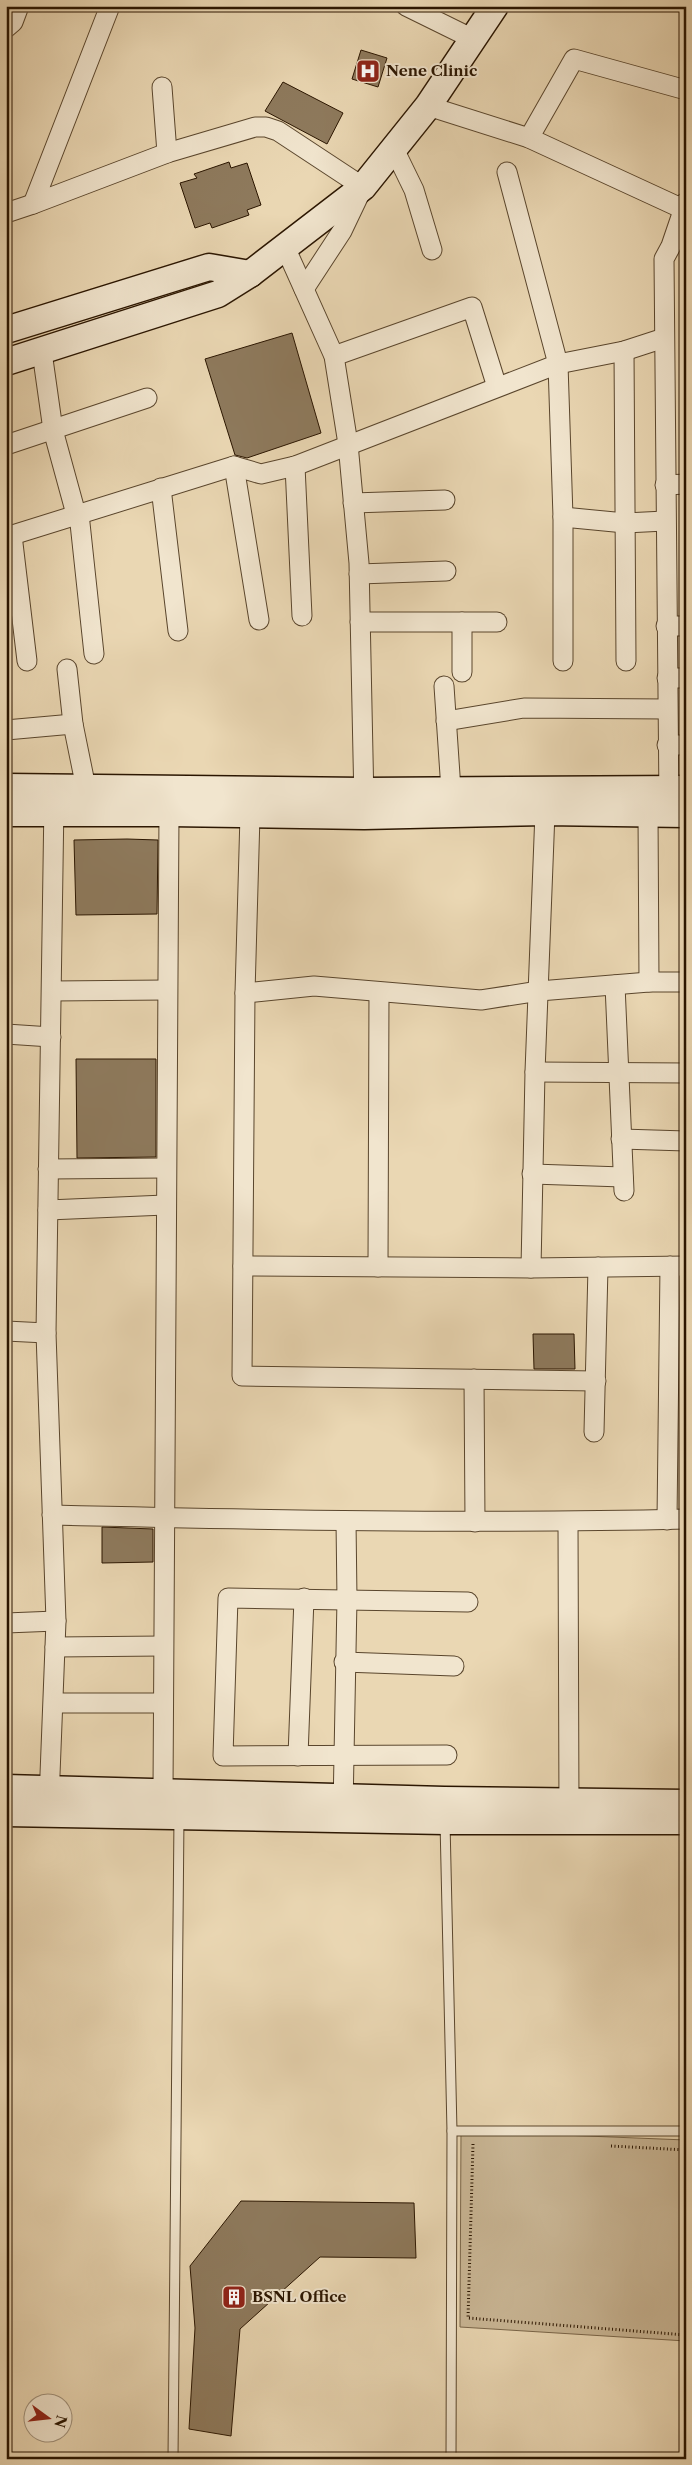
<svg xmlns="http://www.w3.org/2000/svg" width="692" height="2465" font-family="'Libre Caslon Text',serif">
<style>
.green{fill:#c9b695;stroke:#7a664a}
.building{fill:#8e7a5d;stroke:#2a1500}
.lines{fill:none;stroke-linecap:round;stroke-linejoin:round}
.lane-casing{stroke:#5a462d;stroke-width:11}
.street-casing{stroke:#5a462d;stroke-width:21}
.secondary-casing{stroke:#2a1500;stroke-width:29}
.path{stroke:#2a1500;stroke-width:3;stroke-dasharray:1 2.5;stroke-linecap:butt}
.lane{stroke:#f1e5ce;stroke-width:9}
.street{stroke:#f1e5ce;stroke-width:19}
.secondary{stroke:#f1e5ce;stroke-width:26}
.labels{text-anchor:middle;stroke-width:4;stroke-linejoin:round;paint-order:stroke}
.poi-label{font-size:15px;font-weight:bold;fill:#2a1500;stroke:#f1e5ce;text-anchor:start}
</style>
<rect width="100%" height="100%" fill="#ead7b3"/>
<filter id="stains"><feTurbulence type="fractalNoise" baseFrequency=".004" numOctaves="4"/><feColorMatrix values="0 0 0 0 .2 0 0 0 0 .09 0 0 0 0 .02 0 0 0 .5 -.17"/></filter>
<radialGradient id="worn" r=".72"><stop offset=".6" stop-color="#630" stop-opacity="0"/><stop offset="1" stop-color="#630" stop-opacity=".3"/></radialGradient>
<polygon class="green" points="461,2131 686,2140 686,2341 460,2327"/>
<g class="building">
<polygon points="361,50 387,58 378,87 352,79"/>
<polygon points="283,82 343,113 327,144 265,111"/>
<polygon points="229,162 231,168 247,163 261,205 247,210 249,215 212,228 210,223 195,228 180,183 197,178 194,174"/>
<polygon points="292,333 321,433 247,458 235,455 205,359"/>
<polygon points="127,839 158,840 157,914 76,915 74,840"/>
<polygon points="76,1059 156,1059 156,1157 77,1158"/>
<polygon points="533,1334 574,1334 575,1369 534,1369"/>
<polygon points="102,1527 153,1529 153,1562 102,1563"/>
<polygon points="241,2201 414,2203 416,2258 320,2257 240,2329 231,2436 189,2429 195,2328 190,2266"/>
</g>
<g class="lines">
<g class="lane-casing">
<g id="lane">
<polyline points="445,1822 452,2131 451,2459"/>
<polyline points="452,2131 686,2131"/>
<polyline points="173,2459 179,1817"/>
</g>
</g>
<g class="street-casing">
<g id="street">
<polyline points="110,6 33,204 167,153 255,127 266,127 278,131 363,187 342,231 304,289"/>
<polyline points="406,6 473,39"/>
<polyline points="6,28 13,22 19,6"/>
<polyline points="162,87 167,153"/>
<polyline points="428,106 529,138 683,209"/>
<polyline points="529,138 574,59 686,90"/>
<polyline points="394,149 414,190 432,250"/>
<polyline points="507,172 558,364 563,517 563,661"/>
<polyline points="6,213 33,204"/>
<polyline points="285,247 334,356 348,444 359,563 364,803"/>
<polyline points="624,351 626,661"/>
<polyline points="42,352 53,430 76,514"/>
<polyline points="334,356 472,307 497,387"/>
<polyline points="6,445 147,398"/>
<polyline points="234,466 259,620"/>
<polyline points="295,466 302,616"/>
<polyline points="665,485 686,484"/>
<polyline points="161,488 178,631"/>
<polyline points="353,503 445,500"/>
<polyline points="79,514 94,654"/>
<polyline points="563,517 625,523 665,521"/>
<polyline points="12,535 27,661"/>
<polyline points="6,537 234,466 261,474 295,466 558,364 624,351 664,338"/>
<polyline points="359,574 446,571"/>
<polyline points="360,622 497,622"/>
<polyline points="666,626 686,626"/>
<polyline points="67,669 73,724 86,788"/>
<polyline points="462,672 462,622"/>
<polyline points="667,678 686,678"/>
<polyline points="444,686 451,790"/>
<polyline points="446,721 524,708 667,709"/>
<polyline points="6,730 73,724"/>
<polyline points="667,745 686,745"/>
<polyline points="669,802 664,259 671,246 686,202"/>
<polyline points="648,813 649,982"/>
<polyline points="250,815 245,993 242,1376 596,1381"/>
<polyline points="615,985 624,1191"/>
<polyline points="52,991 166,990"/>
<polyline points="245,993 314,986 481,1000 539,991 649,982 686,982"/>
<polyline points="6,1034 51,1037"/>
<polyline points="535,1072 686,1073"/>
<polyline points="621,1139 686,1141"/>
<polyline points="48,1169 165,1168"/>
<polyline points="532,1174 623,1177"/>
<polyline points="48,1210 165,1205"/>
<polyline points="243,1266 531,1268 686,1266"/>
<polyline points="378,1267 379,992"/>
<polyline points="531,1268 535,1072 545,812"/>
<polyline points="6,1331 46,1333"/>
<polyline points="474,1379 475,1522"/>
<polyline points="594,1432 598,1267"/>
<path d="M52,1515C263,1520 475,1524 686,1519"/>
<polyline points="667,1520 670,1266"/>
<polyline points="568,1522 569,1813"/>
<polyline points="6,1623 56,1621"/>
<polyline points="55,1647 163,1646"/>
<polyline points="344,1662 454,1666"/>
<polyline points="54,1703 163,1703"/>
<polyline points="447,1755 223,1756 228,1598 468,1602"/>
<polyline points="298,1756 304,1598"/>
<polyline points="163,1791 169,813"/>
<polyline points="49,1800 56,1621 46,1333 54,801"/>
<polyline points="343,1809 347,1599 346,1521"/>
</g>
</g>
<g class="secondary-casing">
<g id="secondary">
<polyline points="6,330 209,267 250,274"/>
<polyline points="6,362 218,294 250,274 363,187 428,106 495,6"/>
<polyline points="6,787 364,791 686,789"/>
<polyline points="6,813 169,813 364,816 545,812 686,814"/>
<polyline points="6,1788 444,1800 686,1803"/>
<polyline points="6,1813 445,1821 686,1821"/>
</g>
</g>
<g class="path">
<polyline points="473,2144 468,2318 686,2335"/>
<polyline points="611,2146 686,2150"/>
</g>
<use href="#lane" class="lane"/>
<use href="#street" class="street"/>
<use href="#secondary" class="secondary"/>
</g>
<defs>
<g id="hospital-square" transform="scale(1.25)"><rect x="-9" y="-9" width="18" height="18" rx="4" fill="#8f2418" stroke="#f1e5ce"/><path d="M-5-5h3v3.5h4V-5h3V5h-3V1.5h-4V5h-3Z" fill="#fff"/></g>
<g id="building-square" transform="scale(1.25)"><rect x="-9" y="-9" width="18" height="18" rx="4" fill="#8f2418" stroke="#f1e5ce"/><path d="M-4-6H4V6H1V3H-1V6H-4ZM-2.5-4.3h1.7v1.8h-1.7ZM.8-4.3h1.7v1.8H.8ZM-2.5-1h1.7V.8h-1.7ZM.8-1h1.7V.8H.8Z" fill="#fff"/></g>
</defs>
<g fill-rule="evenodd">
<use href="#hospital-square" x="368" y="71"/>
<use href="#building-square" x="234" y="2297"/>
</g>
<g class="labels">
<g class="poi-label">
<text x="386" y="76">Nene Clinic</text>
<text x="252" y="2302">BSNL Office</text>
</g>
</g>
<rect width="692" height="2465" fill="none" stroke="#ead7b3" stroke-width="25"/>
<rect x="8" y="8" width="677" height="2450" fill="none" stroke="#2a1500" stroke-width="2.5"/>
<rect x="12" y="12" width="667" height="2440" fill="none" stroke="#2a1500"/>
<g transform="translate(48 2418) rotate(105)"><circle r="24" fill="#f1e5ce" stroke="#a1927c"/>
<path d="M0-4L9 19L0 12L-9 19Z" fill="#8f2418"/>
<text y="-8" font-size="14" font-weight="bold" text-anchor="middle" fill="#2a1500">N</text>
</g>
<rect width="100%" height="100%" filter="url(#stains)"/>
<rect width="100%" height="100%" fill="url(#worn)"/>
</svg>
